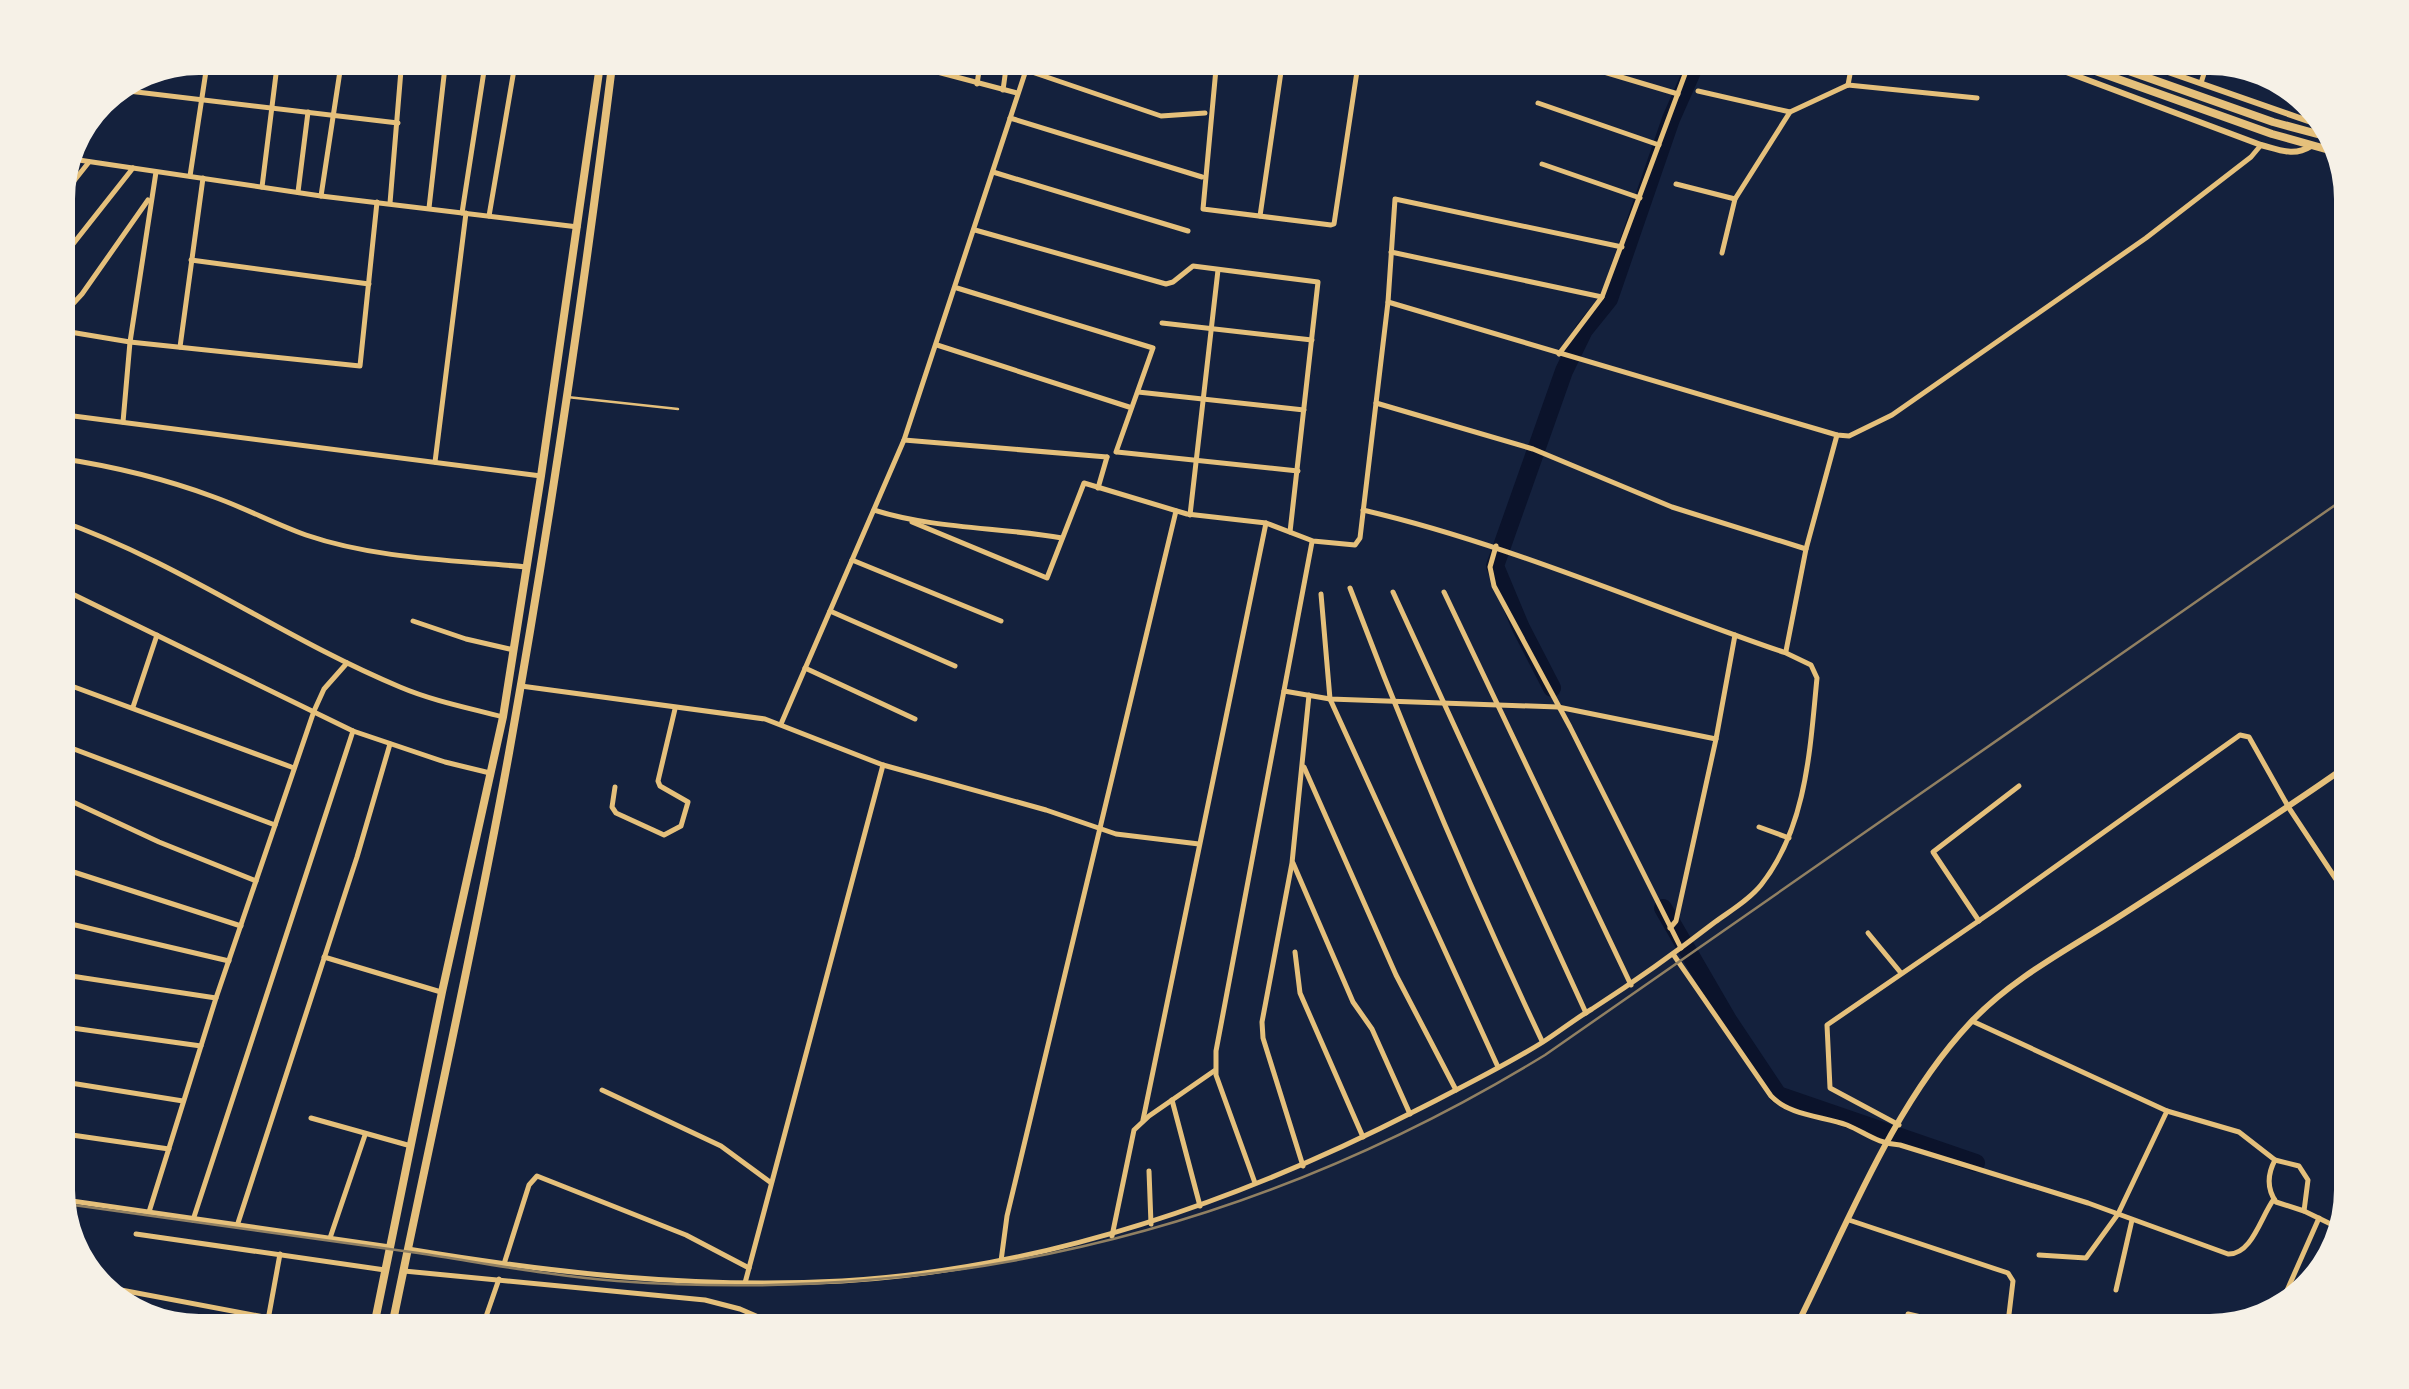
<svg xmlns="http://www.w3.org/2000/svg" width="2409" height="1389" font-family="'PT Sans',sans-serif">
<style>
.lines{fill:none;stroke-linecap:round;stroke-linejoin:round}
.river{stroke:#0b132b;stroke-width:18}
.service{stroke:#e5c07b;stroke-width:2.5}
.minor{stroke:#e5c07b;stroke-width:5}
.tertiary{stroke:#e5c07b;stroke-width:6}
.secondary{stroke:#e5c07b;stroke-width:6}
.primary{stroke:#e5c07b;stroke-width:8}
.trunk{stroke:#e5c07b;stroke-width:8}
.rail{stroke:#918062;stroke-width:2.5}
</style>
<rect width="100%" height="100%" fill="#14213d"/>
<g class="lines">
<g class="river">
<polyline points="1552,688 1521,628 1495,566 1564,371 1584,330 1609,299 1671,119 1698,58"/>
<polyline points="1663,908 1728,1020 1778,1095 1976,1163"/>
</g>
<polyline class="service" points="567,397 678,409"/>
<g class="minor">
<polyline points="1118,58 1216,70"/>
<polyline points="1217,58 1203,209 1331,225 1334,224 1359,58"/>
<polyline points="888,59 1017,93"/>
<polyline points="1567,61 1678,94"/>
<polyline points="2201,83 2209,58"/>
<polyline points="977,84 981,58"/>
<polyline points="1848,85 1977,98"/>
<polyline points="1848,85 1853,58"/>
<polyline points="120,90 398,123"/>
<polyline points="1003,90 1007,61"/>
<polyline points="1698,91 1790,112"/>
<polyline points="1538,103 1659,145"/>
<polyline points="1010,118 1202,177"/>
<polyline points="72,159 321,196 578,227"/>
<polyline points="1542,164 1640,198"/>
<polyline points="993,172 1188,231"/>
<polyline points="190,176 208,58"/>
<polyline points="1676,184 1735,199"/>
<polyline points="262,187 278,58"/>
<polyline points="298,192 308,112"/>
<polyline points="321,196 342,58"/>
<polyline points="58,201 89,162"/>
<polyline points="390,203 402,58"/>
<polyline points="429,208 446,58"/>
<polyline points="462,213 486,58"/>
<polyline points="489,216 516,58"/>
<polyline points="1260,216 1283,58"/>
<polyline points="975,230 1166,284 1173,282 1193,266 1318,282 1290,532"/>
<polyline points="1391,252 1602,297"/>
<polyline points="1722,253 1735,199 1790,112 1848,85"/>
<polyline points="191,260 369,284"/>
<polyline points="58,263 133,168"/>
<polyline points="957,288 1153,348 1116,452"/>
<polyline points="1388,302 1837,435 1849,436 1892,415 2146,238 2251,157 2261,145"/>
<polyline points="58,320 82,294 148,200"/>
<polyline points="1162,323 1312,340"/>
<polyline points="58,330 130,342 360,366 377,202"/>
<polyline points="937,345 1129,407"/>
<polyline points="180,347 203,178"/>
<polyline points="1559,354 1602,297 1691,58"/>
<polyline points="1138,392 1304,410"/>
<polyline points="1376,403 1533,449 1672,507 1806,549"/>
<polyline points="58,414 541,476"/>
<polyline points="123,422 130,342 156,172"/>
<polyline points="904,440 1107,457"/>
<polyline points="1117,452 1298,471"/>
<path d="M58,458C112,466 163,478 214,497C245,508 275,524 306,535C376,559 454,560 526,567"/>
<polyline points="435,462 466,213"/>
<polyline points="1098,488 1107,457"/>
<path d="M874,510C934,529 999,527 1062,538"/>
<polyline points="1190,515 1218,270"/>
<path d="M58,520C181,563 282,638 400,687C433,701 469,708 503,717"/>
<polyline points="912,522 1047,578 1084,483 1187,514 1266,523 1313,541 1355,545 1360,538 1388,302 1395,199 1622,247"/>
<polyline points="1496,546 1490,567 1494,586 1570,727 1681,948"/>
<polyline points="852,560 1001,621"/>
<polyline points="58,562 71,525"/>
<polyline points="58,587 353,731 445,762 490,773"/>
<path d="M1350,588C1408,742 1472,893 1542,1041"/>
<polyline points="1393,592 1586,1013"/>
<polyline points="1444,592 1631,985"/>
<polyline points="1321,594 1330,699 1498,1067"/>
<polyline points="830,611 955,666"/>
<polyline points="413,621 466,639 514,650"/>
<polyline points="1786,651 1806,549 1837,435"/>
<polyline points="805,668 915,719"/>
<polyline points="58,681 294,768"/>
<polyline points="521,686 765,719 883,765 1046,810 1116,834 1199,844"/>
<polyline points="1284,691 1330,699 1558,707 1716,739"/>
<polyline points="133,707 157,635"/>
<polyline points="781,724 904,440 1026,70 1161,116 1205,113"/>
<polyline points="58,743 275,825"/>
<polyline points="1304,767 1396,975 1456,1090"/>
<polyline points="615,787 612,807 616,813 664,835 681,826 688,802 660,786 658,781 675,709"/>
<polyline points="58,795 159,842 256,881"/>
<polyline points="58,826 72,802"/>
<polyline points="1759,827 1789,838"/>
<polyline points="1293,863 1353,1002 1372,1029 1410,1114"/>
<polyline points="58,867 241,926"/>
<polyline points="58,921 229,961"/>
<polyline points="1979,921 1933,852 2019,786"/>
<polyline points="1670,928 1676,921 1716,739 1735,635"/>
<polyline points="1868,933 1901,973"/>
<polyline points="1295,952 1300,993 1363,1137"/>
<path d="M1673,954L1771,1096C1790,1116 1822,1116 1847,1125C1866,1133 1878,1144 1900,1145L2088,1203L2228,1254C2252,1255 2261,1216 2274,1199"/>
<polyline points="324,957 441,992"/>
<polyline points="58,966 65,922"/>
<polyline points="58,974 216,998"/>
<polyline points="1972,1021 2167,1111 2239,1132 2275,1160 2299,1166 2308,1180 2304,1211"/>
<polyline points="58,1026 201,1046"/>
<polyline points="58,1081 183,1101"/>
<polyline points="602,1090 721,1146 770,1182"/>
<polyline points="1172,1100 1200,1206"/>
<polyline points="311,1118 411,1146"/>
<polyline points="1143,1120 1266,523"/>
<polyline points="1899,1125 1830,1088 1827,1025 1996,909 2240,735 2249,737 2289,808 2351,902"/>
<polyline points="58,1133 169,1149"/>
<path d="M2275,1160C2267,1175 2267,1189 2276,1202L2304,1211L2341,1229"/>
<polyline points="1303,1166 1263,1038 1262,1022 1292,863 1309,695"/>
<polyline points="1149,1171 1151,1224"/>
<polyline points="1255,1183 1216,1075 1216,1051 1312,542"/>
<polyline points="58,1199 390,1247"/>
<polyline points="149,1212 216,998 314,711 324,689 347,663"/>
<polyline points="193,1220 353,731"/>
<polyline points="1849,1220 2008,1273 2013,1281 2007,1331"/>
<polyline points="237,1226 357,857 390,744"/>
<polyline points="136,1234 385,1270"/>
<polyline points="1112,1236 1134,1130 1149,1116 1214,1071"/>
<polyline points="330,1238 365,1135"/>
<path d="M408,1249C552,1273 696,1289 842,1281C1045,1269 1238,1202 1417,1110C1460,1088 1503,1067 1543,1042C1560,1031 1575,1019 1592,1009C1634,982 1675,953 1715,922C1730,911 1749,900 1761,885C1807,827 1810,748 1817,678L1811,665L1786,653C1645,605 1509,544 1363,510"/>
<polyline points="2039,1255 2086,1258 2118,1214 2167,1111"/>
<polyline points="1001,1261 1007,1216 1176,511"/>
<polyline points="504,1264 529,1185 537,1176 686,1235 749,1268"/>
<polyline points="404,1271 705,1300 740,1309 791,1331"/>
<polyline points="745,1283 883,765"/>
<polyline points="100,1286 269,1318"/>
<polyline points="2116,1290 2132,1220"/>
<polyline points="2277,1313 2319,1218"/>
<polyline points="1908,1314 1981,1331"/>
<polyline points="266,1331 280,1254"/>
<polyline points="481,1331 499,1279"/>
</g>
<path class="tertiary" d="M1794,1331C1845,1230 1892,1106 1970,1023C2011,979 2067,950 2117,918C2196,867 2275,817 2351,763"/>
<g class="secondary">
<path d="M2029,58L2261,145C2280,150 2294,157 2311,146"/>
<polyline points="2128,58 2314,123 2325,135"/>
</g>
<g class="primary">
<polyline points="2059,58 2272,134 2340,153"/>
<polyline points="2092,58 2273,122 2336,139"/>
</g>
<g class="trunk">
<polyline points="373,1331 442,992 503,717 541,476 601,58"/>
<path d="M391,1331C430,1139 474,947 509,753C550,523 584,290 613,58"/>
</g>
<path class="rail" d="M59,1203C179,1220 299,1236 418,1253C484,1263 551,1276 617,1281C950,1305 1261,1229 1545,1055L2351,494"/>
</g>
<path d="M0 0H2409V1389H0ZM199 75H2210A124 124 0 0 1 2334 199V1190A124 124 0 0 1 2210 1314H199A124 124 0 0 1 75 1190V199A124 124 0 0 1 199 75Z" fill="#f6f1e7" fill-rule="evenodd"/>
</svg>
